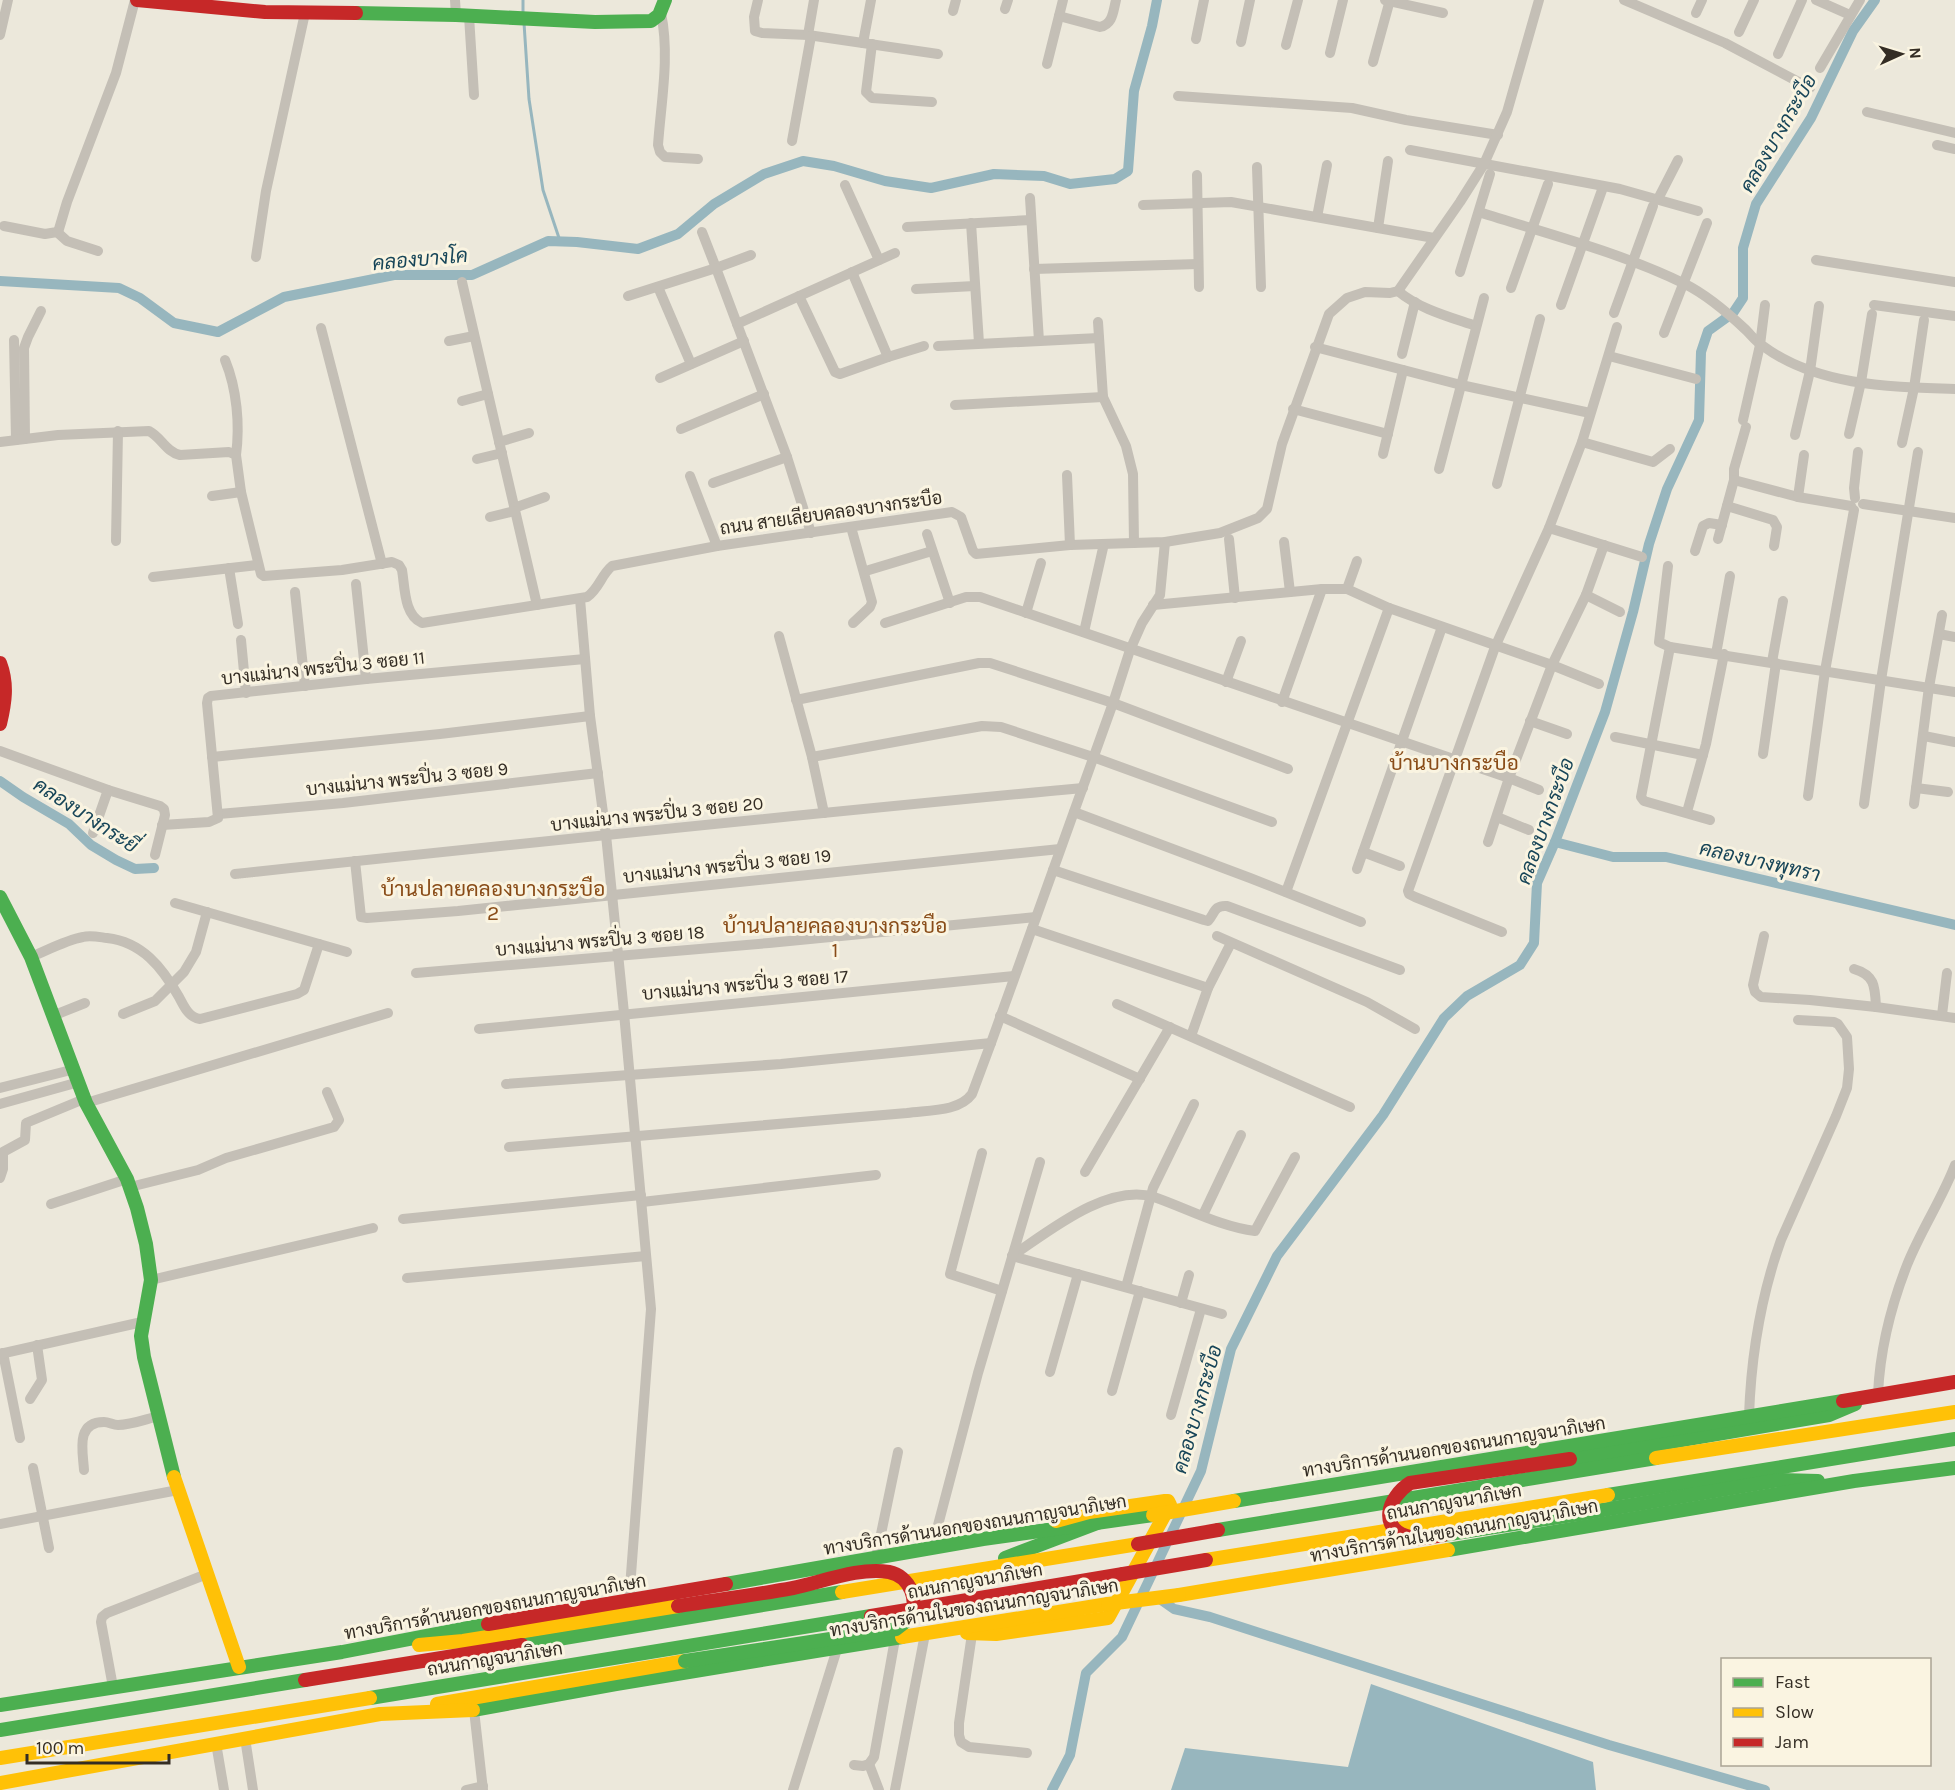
<svg xmlns="http://www.w3.org/2000/svg" width="1955" height="1790" font-family="Karla,Sarabun,sans-serif">
<style>
.water{fill:#97b6be}
.lines{fill:none;stroke-linecap:round;stroke-linejoin:round}
.stream{stroke:#97b6be;stroke-width:3}
.canal{stroke:#97b6be;stroke-width:10}
.street{stroke:#c4bfb6;stroke-width:10}
.fast{stroke:#4caf50;stroke-width:14}
.slow{stroke:#ffc107;stroke-width:14}
.jam{stroke:#c62828;stroke-width:14}
.fast-bridge{stroke:#4caf50;stroke-width:14}
.slow-bridge{stroke:#ffc107;stroke-width:14}
.jam-bridge{stroke:#c62828;stroke-width:14}
.labels{text-anchor:middle;stroke-width:6;stroke-linejoin:round;paint-order:stroke}
.street-label{font-size:18px;fill:#342d24;stroke:#faf4e1}
.water-label{font-size:20px;font-style:italic;fill:#174558;stroke:#faf4e1}
.quarter-label{font-size:21px;fill:#894c18;stroke:#faf4e1}
</style>
<rect width="100%" height="100%" fill="#ece8db"/>
<polygon class="water" points="1371,1684 1593,1762 1596,1790 1171,1790 1185,1748 1348,1767"/>
<g class="lines">
<g class="stream">
<polyline points="523,0 523,13"/>
<polyline points="524,23 529,99 543,190 560,241"/>
</g>
<g class="canal">
<polyline points="0,281 119,288 140,298 174,323 218,332 284,297 394,275 472,275 548,241 577,242 638,249 678,234 714,204 764,174 803,161 834,166 885,181 931,188 994,174 1044,176 1070,184 1115,179 1128,171 1134,91 1152,26 1157,0"/>
<polyline points="0,781 23,797 69,824 91,845 116,860 135,869 154,868"/>
<polyline points="1555,842 1613,857 1666,857 1955,925"/>
<polyline points="1157,1597 1174,1609 1210,1617 1609,1745 1765,1790"/>
<polyline points="1052,1790 1070,1755 1086,1673 1122,1637 1201,1471 1231,1349 1277,1256 1383,1115 1444,1018 1467,996 1520,965 1534,943 1537,883 1555,842 1605,712 1633,612 1649,544 1667,489 1699,420 1701,352 1708,331 1733,313 1743,298 1743,248 1756,204 1811,118 1853,31 1875,0"/>
</g>
<g class="street">
<polyline points="455,0 456,15"/>
<polyline points="758,0 754,17 755,31 762,33 808,35 938,54"/>
<polyline points="1385,0 1443,13"/>
<polyline points="1624,0 1725,43 1810,88"/>
<polyline points="1816,0 1850,15"/>
<polyline points="1005,9 1008,0"/>
<polyline points="953,11 956,0"/>
<path d="M661,13C670,56 661,102 658,145L660,152L665,157L698,159"/>
<polyline points="1696,13 1702,0"/>
<polyline points="469,16 474,95"/>
<path d="M1059,16L1100,27C1113,24 1113,12 1116,0"/>
<polyline points="1739,32 1754,0"/>
<polyline points="0,35 8,0"/>
<polyline points="808,35 814,0"/>
<polyline points="1196,39 1204,0"/>
<polyline points="1241,42 1250,0"/>
<polyline points="863,43 871,0"/>
<polyline points="872,44 866,92 872,98 932,102"/>
<polyline points="1286,45 1298,0"/>
<polyline points="1330,53 1343,0"/>
<polyline points="1778,54 1802,0"/>
<polyline points="1373,62 1390,0"/>
<polyline points="1047,64 1063,0"/>
<polyline points="1820,68 1860,0"/>
<polyline points="1178,96 1352,108 1406,120 1498,135"/>
<polyline points="1867,112 1955,133"/>
<polyline points="792,141 811,36"/>
<polyline points="1937,145 1955,149"/>
<polyline points="1410,150 1620,189 1698,211"/>
<polyline points="1257,167 1261,287"/>
<polyline points="1197,175 1199,287"/>
<polyline points="845,185 879,260"/>
<polyline points="1030,198 1039,341"/>
<polyline points="1658,199 1678,160"/>
<polyline points="1143,205 1231,202 1434,238"/>
<path d="M1479,212C1547,234 1620,252 1685,284C1707,295 1728,313 1746,330C1752,336 1756,342 1763,346C1817,386 1890,387 1955,389"/>
<polyline points="1317,217 1327,165"/>
<polyline points="971,223 979,343"/>
<polyline points="4,226 45,234 57,232 59,229 67,202 116,73 135,0"/>
<polyline points="907,227 1031,220"/>
<polyline points="1378,228 1388,161"/>
<polyline points="57,232 67,241 98,251"/>
<polyline points="702,232 716,268 751,255"/>
<polyline points="256,257 266,191 305,13"/>
<polyline points="1816,260 1955,282"/>
<polyline points="1034,269 1198,264"/>
<polyline points="1460,272 1490,174"/>
<polyline points="462,282 537,605"/>
<polyline points="658,287 691,364"/>
<polyline points="1511,288 1548,184"/>
<polyline points="916,289 975,286"/>
<path d="M1398,291C1419,309 1450,317 1476,326"/>
<polyline points="628,296 716,268 787,457 811,533"/>
<polyline points="799,296 835,372 840,374 888,357 852,272"/>
<polyline points="1561,305 1602,190"/>
<polyline points="1874,305 1955,316"/>
<polyline points="1614,313 1653,206"/>
<polyline points="1098,322 1103,397 1126,446 1133,474 1134,543"/>
<polyline points="737,324 895,253"/>
<polyline points="321,328 382,564"/>
<polyline points="1664,333 1707,223"/>
<polyline points="14,340 16,440"/>
<polyline points="449,341 474,336"/>
<polyline points="938,346 1099,338"/>
<polyline points="1315,347 1461,385 1590,413"/>
<polyline points="1402,354 1415,302"/>
<polyline points="1609,356 1696,379"/>
<polyline points="888,357 924,346"/>
<path d="M225,360C237,389 240,425 236,455"/>
<polyline points="660,378 744,341"/>
<polyline points="462,401 488,394"/>
<polyline points="955,405 1103,397"/>
<polyline points="1293,409 1388,434"/>
<polyline points="1743,420 1760,345 1765,305"/>
<polyline points="1746,427 1734,469 1734,480 1798,497 1851,506"/>
<polyline points="681,429 764,394"/>
<polyline points="1849,434 1861,382 1872,314"/>
<polyline points="1795,435 1810,371 1819,306"/>
<polyline points="25,439 24,348 28,337 41,311"/>
<path d="M0,442L58,435L149,431C161,437 166,452 180,455L229,452L236,455L241,492L261,574L264,576L342,570L392,562L399,565L402,570C405,588 404,615 422,623L587,597C599,589 601,575 612,566L717,546L952,512L961,517L973,551L976,554L1070,545L1165,542L1220,533L1258,518L1267,509L1282,444L1329,314L1347,298L1365,292L1390,293L1398,291L1460,202L1484,164L1507,112L1539,0"/>
<polyline points="499,442 529,433"/>
<polyline points="1582,442 1653,462 1670,449"/>
<polyline points="1902,443 1914,388 1924,320"/>
<polyline points="1383,454 1403,370"/>
<polyline points="477,459 502,453"/>
<polyline points="1439,469 1484,298"/>
<polyline points="1067,475 1070,545"/>
<polyline points="690,476 717,546"/>
<polyline points="713,483 787,457"/>
<polyline points="1497,484 1540,319"/>
<polyline points="212,496 241,492"/>
<polyline points="1798,497 1804,455"/>
<polyline points="1855,498 1854,488 1858,452"/>
<polyline points="1863,504 1955,518"/>
<polyline points="1727,506 1773,520 1777,527 1774,546"/>
<polyline points="514,508 545,497"/>
<polyline points="490,517 515,511"/>
<polyline points="851,527 872,602 870,607 853,623"/>
<polyline points="1549,528 1642,557"/>
<polyline points="927,534 950,603"/>
<polyline points="1229,539 1235,598"/>
<polyline points="1718,539 1734,480"/>
<polyline points="116,541 118,431"/>
<polyline points="1284,542 1290,592"/>
<polyline points="1695,551 1703,526 1709,523 1722,525"/>
<polyline points="1668,566 1659,642 1670,647 1955,692"/>
<polyline points="229,568 238,624"/>
<polyline points="869,570 932,551"/>
<polyline points="153,577 257,565"/>
<polyline points="356,584 366,679"/>
<polyline points="1347,589 1357,561"/>
<polyline points="295,592 305,686"/>
<polyline points="1586,595 1620,612"/>
<polyline points="580,599 590,716 606,835 624,1013 651,1309 629,1601"/>
<polyline points="1153,605 1322,589 1347,589 1389,608 1552,665 1599,684"/>
<polyline points="1026,613 1041,563"/>
<polyline points="885,623 966,597 980,597 1509,778 1539,790"/>
<polyline points="1084,632 1103,548"/>
<polyline points="1939,634 1955,637"/>
<polyline points="779,636 812,757 824,813"/>
<polyline points="241,640 246,693"/>
<polyline points="1670,647 1641,797 1644,801 1710,820"/>
<polyline points="1716,654 1730,576"/>
<polyline points="1772,662 1783,601"/>
<polyline points="1226,682 1241,641"/>
<polyline points="796,700 979,663 990,663 1113,703 1288,769"/>
<polyline points="1282,702 1322,589"/>
<polyline points="1530,721 1567,734"/>
<polyline points="1924,736 1955,742"/>
<polyline points="1615,737 1703,755"/>
<polyline points="0,751 108,790 160,806 164,809 165,815 155,855"/>
<polyline points="1763,754 1776,663"/>
<polyline points="212,757 440,734 590,716"/>
<polyline points="812,757 982,726 1001,727 1093,757 1272,822"/>
<polyline points="1916,788 1948,792"/>
<polyline points="1808,796 1825,671 1854,510"/>
<polyline points="1864,804 1881,680 1918,452"/>
<polyline points="1914,804 1929,687 1942,615"/>
<polyline points="1074,812 1250,878 1361,922"/>
<polyline points="1687,812 1706,744 1724,654"/>
<polyline points="219,814 343,803 598,773"/>
<polyline points="1497,817 1529,830"/>
<polyline points="162,825 209,822 218,818 207,703 208,698 211,696 366,679 585,659"/>
<polyline points="93,833 108,790"/>
<polyline points="1488,842 1509,778 1552,665 1586,595 1604,545"/>
<polyline points="1363,852 1400,866"/>
<polyline points="355,861 361,917 367,918 458,911 1060,849"/>
<polyline points="1357,869 1442,627"/>
<path d="M1053,870L1204,920L1208,921C1215,913 1214,905 1227,906L1400,970"/>
<path d="M235,874C518,844 800,814 1083,788"/>
<polyline points="1286,892 1389,608"/>
<polyline points="175,903 347,952"/>
<polyline points="1032,929 1208,988"/>
<polyline points="1502,932 1415,897 1409,894 1408,891 1495,647 1549,528 1582,442 1617,327"/>
<polyline points="1217,936 1367,1002 1415,1029"/>
<polyline points="1764,936 1753,985 1755,992 1761,997 1810,1000 1876,1007 1955,1018"/>
<path d="M31,957C48,950 66,940 83,937C90,935 99,937 107,938C142,942 162,967 179,997C184,1006 188,1017 200,1019L297,994L304,990L319,944"/>
<path d="M1854,969C1875,975 1875,987 1876,1007"/>
<polyline points="416,973 769,943 1036,917"/>
<polyline points="1117,1004 1350,1107"/>
<polyline points="123,1014 155,1001 184,972 196,952 207,912"/>
<polyline points="55,1015 85,1003"/>
<polyline points="1942,1015 1947,973"/>
<polyline points="1000,1016 1140,1079"/>
<polyline points="479,1029 1014,976"/>
<polyline points="1191,1036 1208,988 1231,943"/>
<polyline points="506,1084 781,1064 991,1043"/>
<polyline points="0,1088 75,1069"/>
<polyline points="86,1103 388,1013"/>
<polyline points="0,1104 79,1082"/>
<path d="M509,1147L907,1113C928,1110 959,1112 972,1094L991,1043L1113,703L1130,650L1142,623L1160,595L1165,542"/>
<polyline points="982,1153 950,1274 1002,1291"/>
<polyline points="1085,1172 1170,1027"/>
<polyline points="0,1178 3,1169 3,1152 25,1140 26,1123 84,1099"/>
<polyline points="130,1187 198,1170 226,1158 334,1127 339,1120 327,1092"/>
<polyline points="642,1202 876,1175"/>
<polyline points="51,1204 127,1179"/>
<polyline points="1203,1215 1241,1135"/>
<polyline points="403,1219 641,1195"/>
<path d="M1012,1256C1048,1232 1107,1183 1154,1197C1186,1208 1221,1227 1255,1231L1295,1157"/>
<polyline points="1012,1256 1222,1314"/>
<polyline points="407,1278 646,1256"/>
<polyline points="151,1280 373,1228"/>
<polyline points="1126,1287 1153,1188 1194,1104"/>
<polyline points="1181,1303 1189,1275"/>
<polyline points="3,1353 20,1438"/>
<polyline points="0,1354 142,1322"/>
<polyline points="1050,1372 1078,1274"/>
<polyline points="1112,1391 1140,1291"/>
<path d="M1878,1394C1880,1350 1891,1306 1907,1265C1921,1230 1942,1199 1955,1165"/>
<polyline points="30,1399 42,1380 37,1345"/>
<polyline points="1171,1415 1201,1309"/>
<path d="M1749,1416C1751,1358 1761,1296 1781,1240L1836,1116L1847,1088L1849,1069L1847,1037L1838,1024L1834,1022L1798,1020"/>
<polyline points="33,1468 49,1548"/>
<path d="M84,1470C83,1452 75,1422 104,1422C109,1422 113,1425 118,1425C131,1425 146,1419 159,1416"/>
<polyline points="0,1524 178,1490"/>
<polyline points="932,1548 978,1373 1040,1162"/>
<polyline points="876,1558 898,1452"/>
<polyline points="972,1634 959,1723 959,1735 961,1742 969,1747 1027,1753"/>
<polyline points="113,1687 101,1622 102,1617 107,1613 207,1574"/>
<polyline points="474,1710 483,1790"/>
<polyline points="245,1738 253,1790"/>
<polyline points="216,1743 224,1790"/>
<polyline points="869,1764 879,1790"/>
<polyline points="854,1765 863,1766 869,1764 874,1757 895,1639"/>
<polyline points="466,1790 483,1786"/>
<polyline points="793,1790 837,1649"/>
<polyline points="895,1790 925,1634"/>
</g>
<g class="fast">
<polyline points="356,13 456,15 595,22 651,21 659,15 665,0"/>
<polyline points="0,897 31,957 86,1103 127,1179 137,1208 146,1244 151,1280 141,1336 144,1357 174,1477"/>
<polyline points="1570,1459 1829,1415 1855,1404"/>
<polyline points="1608,1495 1955,1439"/>
<polyline points="1234,1501 1843,1401"/>
<polyline points="1579,1514 1780,1480 1818,1481"/>
<polyline points="1218,1530 1656,1458"/>
<polyline points="1448,1550 1854,1481 1955,1468"/>
<polyline points="1005,1558 1100,1522"/>
<polyline points="726,1584 983,1539 1153,1515"/>
<polyline points="522,1645 842,1592"/>
<polyline points="370,1698 871,1616"/>
<polyline points="0,1705 342,1652 488,1624"/>
<polyline points="473,1710 616,1684 902,1637"/>
<polyline points="0,1730 305,1680"/>
</g>
<g class="slow">
<polyline points="1656,1458 1955,1412"/>
<polyline points="174,1477 239,1667"/>
<polyline points="1206,1560 1608,1495"/>
<polyline points="842,1592 1138,1544"/>
<polyline points="1179,1595 1448,1550"/>
<polyline points="967,1633 996,1634 1108,1618 1170,1505 1168,1501 1165,1501 1089,1512 1056,1521"/>
<polyline points="902,1637 1108,1604"/>
<polyline points="419,1645 463,1641 678,1606"/>
<polyline points="437,1704 685,1661"/>
<polyline points="0,1758 370,1698"/>
<polyline points="0,1783 380,1714 473,1710"/>
</g>
<g class="jam">
<polyline points="137,0 265,12 356,13"/>
<path d="M0,663C8,684 5,703 0,724"/>
<polyline points="1843,1401 1955,1382"/>
<polyline points="871,1616 1123,1574"/>
<polyline points="488,1624 726,1584"/>
<polyline points="305,1680 522,1645"/>
</g>
<g class="fast-bridge">
<polyline points="1443,1535 1579,1514"/>
<polyline points="685,1661 896,1629 909,1619"/>
</g>
<g class="slow-bridge">
<polyline points="1153,1515 1234,1501"/>
<polyline points="1108,1604 1179,1595"/>
</g>
<g class="jam-bridge">
<path d="M1443,1535C1432,1537 1421,1540 1410,1537C1377,1529 1388,1497 1410,1483L1570,1459"/>
<polyline points="1138,1544 1218,1530"/>
<polyline points="1123,1574 1206,1560"/>
<path d="M678,1606C716,1600 755,1595 793,1588C823,1582 858,1567 889,1572C910,1576 920,1601 909,1619"/>
</g>
</g>
<g class="labels">
<g class="street-label">
<text transform="translate(831 513) rotate(-8)" y="6">ถนน สายเลียบคลองบางกระบือ</text>
<text transform="translate(323 668) rotate(-6)" y="6">บางแม่นาง พระปิ่น 3 ซอย 11</text>
<text transform="translate(407 779) rotate(-6)" y="6">บางแม่นาง พระปิ่น 3 ซอย 9</text>
<text transform="translate(657 814) rotate(-6)" y="6">บางแม่นาง พระปิ่น 3 ซอย 20</text>
<text transform="translate(727 866) rotate(-6)" y="6">บางแม่นาง พระปิ่น 3 ซอย 19</text>
<text transform="translate(600 941) rotate(-5)" y="6">บางแม่นาง พระปิ่น 3 ซอย 18</text>
<text transform="translate(745 985) rotate(-5)" y="6">บางแม่นาง พระปิ่น 3 ซอย 17</text>
<text transform="translate(1454 1447) rotate(-9)" y="6">ทางบริการด้านนอกของถนนกาญจนาภิเษก</text>
<text transform="translate(1454 1502) rotate(-10)" y="6">ถนนกาญจนาภิเษก</text>
<text transform="translate(975 1525) rotate(-9)" y="6">ทางบริการด้านนอกของถนนกาญจนาภิเษก</text>
<text transform="translate(1454 1531) rotate(-10)" y="6">ทางบริการด้านในของถนนกาญจนาภิเษก</text>
<text transform="translate(975 1581) rotate(-10)" y="6">ถนนกาญจนาภิเษก</text>
<text transform="translate(495 1607) rotate(-10)" y="6">ทางบริการด้านนอกของถนนกาญจนาภิเษก</text>
<text transform="translate(974 1608) rotate(-9)" y="6">ทางบริการด้านในของถนนกาญจนาภิเษก</text>
<text transform="translate(495 1659) rotate(-9)" y="6">ถนนกาญจนาภิเษก</text>
</g>
<g class="water-label">
<text transform="translate(1778 133) rotate(-60)" y="7">คลองบางกระบือ</text>
<text transform="translate(420 259) rotate(-5)" y="7">คลองบางโค</text>
<text transform="translate(86 815) rotate(33)" y="7">คลองบางกระยี่</text>
<text transform="translate(1545 821) rotate(-70)" y="7">คลองบางกระบือ</text>
<text transform="translate(1760 861) rotate(13)" y="7">คลองบางพุทรา</text>
<text transform="translate(1197 1409) rotate(-74)" y="7">คลองบางกระบือ</text>
</g>
<g class="quarter-label">
<text x="1454" y="770">บ้านบางกระบือ</text>
<text x="493" y="896">บ้านปลายคลองบางกระบือ<tspan x="493" dy="24">2</tspan></text>
<text x="835" y="933">บ้านปลายคลองบางกระบือ<tspan x="835" dy="24">1</tspan></text>
</g>
</g>
<rect x="1721" y="1658" width="210" height="108" fill="#faf4e1" stroke="#aba495" stroke-width="1.5"/>
<rect x="1733" y="1678" width="30" height="9" fill="#4caf50" stroke="#aba495" stroke-width="1.5"/>
<text x="1775" y="1688" font-size="18" fill="#342d24">Fast</text>
<rect x="1733" y="1708" width="30" height="9" fill="#ffc107" stroke="#aba495" stroke-width="1.5"/>
<text x="1775" y="1718" font-size="18" fill="#342d24">Slow</text>
<rect x="1733" y="1738" width="30" height="9" fill="#c62828" stroke="#aba495" stroke-width="1.5"/>
<text x="1775" y="1748" font-size="18" fill="#342d24">Jam</text>
<g transform="translate(1901 54) rotate(86)" stroke="#faf4e1" stroke-width="4.5" paint-order="stroke">
<path d="M0-4.5L10 22L0 15L-10 22Z" fill="#342d24"/>
<text y="-9" font-size="16" font-weight="bold" text-anchor="middle" fill="#342d24">N</text>
</g>
<path d="M27 1754v9h142v-9" fill="none" stroke="#342d24" stroke-width="3"/>
<text x="36" y="1754" font-size="18" fill="#342d24" stroke="#faf4e1" stroke-width="4.5" paint-order="stroke">100 m</text>
</svg>
